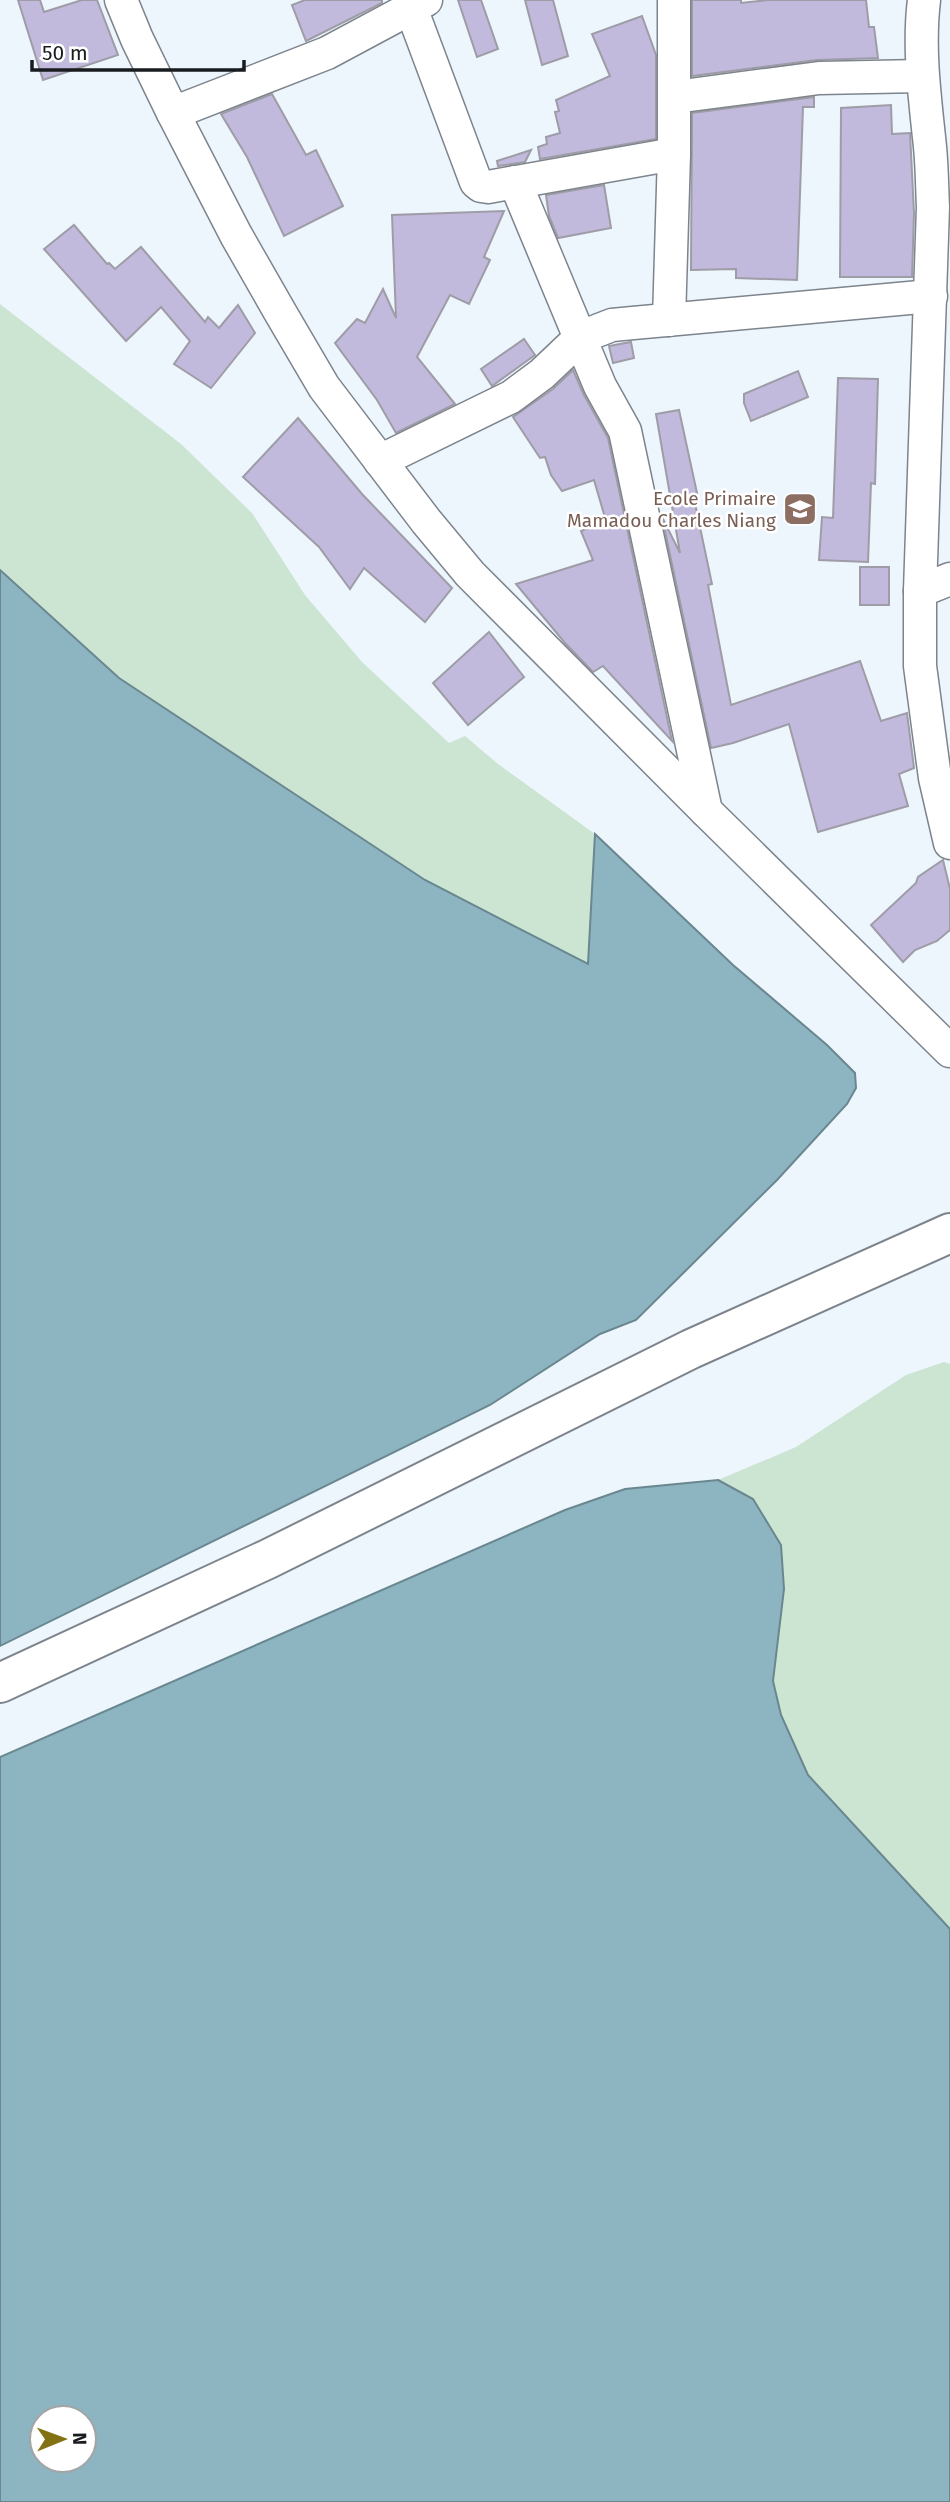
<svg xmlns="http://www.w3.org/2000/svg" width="950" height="2502" font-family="'Fira Sans',sans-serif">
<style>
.green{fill:#cce5d2}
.water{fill:#8cb5c1;stroke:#6a8790;stroke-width:2;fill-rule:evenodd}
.building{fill:#c2badc;stroke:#9e9ca6;stroke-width:2}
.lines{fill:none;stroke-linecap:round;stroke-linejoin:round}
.minor-casing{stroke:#7d848c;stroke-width:35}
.trunk-casing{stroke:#7d848c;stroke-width:42}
.minor{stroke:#fff;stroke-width:32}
.trunk{stroke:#fff;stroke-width:38}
.labels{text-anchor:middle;stroke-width:5;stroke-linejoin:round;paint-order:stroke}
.education-label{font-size:19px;fill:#785e54;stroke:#fff;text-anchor:end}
</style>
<rect width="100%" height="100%" fill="#edf5fd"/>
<g class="green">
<polygon points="0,304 181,444 252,513 305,595 362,662 449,743 465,736 498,764 595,834 589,964 425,880 119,678 0,570"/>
<polygon points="944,1362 950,1364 950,1929 808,1775 781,1715 773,1681 784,1589 753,1499 718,1480 796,1447 906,1375"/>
</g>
<g class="water">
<polygon points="0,570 119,678 425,880 588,964 595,834 733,965 827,1045 855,1073 856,1088 847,1104 777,1180 636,1320 600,1334 490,1405 0,1646"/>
<path d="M718,1480L753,1499L781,1545L784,1589L773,1681L781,1715L808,1775L950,1929V2502H0V1757L565,1510L625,1489ZM84,2418V2460H42V2418Z"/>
</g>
<g class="building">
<polygon points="18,0 40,0 44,12 82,0 97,0 118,55 43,80"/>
<polygon points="305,0 382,0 382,3 306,41 292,5"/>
<polygon points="458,0 481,0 498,49 477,57"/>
<polygon points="525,0 553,0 568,56 542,65"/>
<polygon points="692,0 741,0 741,3 768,0 866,0 869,27 874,27 878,58 817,60 692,76"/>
<polygon points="642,16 656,55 656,139 540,159 538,147 547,144 546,137 560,133 555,112 559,111 556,100 610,76 592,34"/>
<polygon points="272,94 306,155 316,150 343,206 284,236 247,157 221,114"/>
<polygon points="814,97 814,107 803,107 797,280 736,278 736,269 691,270 692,113"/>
<polygon points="891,105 892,134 910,133 914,213 912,277 840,277 841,108"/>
<polygon points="531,150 525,162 498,166 497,161"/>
<polygon points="604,185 611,228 558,238 549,216 546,195"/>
<polygon points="504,211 484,257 490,260 469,304 450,295 417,357 455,404 396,433 377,400 335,343 357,319 365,323 383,289 396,318 392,215"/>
<polygon points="74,225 107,264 109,263 115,269 141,247 205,322 208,317 219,328 238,305 255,333 211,388 174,364 190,341 161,307 126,341 44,249"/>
<polygon points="524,339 535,355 492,386 481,369"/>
<polygon points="631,342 634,358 613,363 609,346"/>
<polygon points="573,370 584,395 608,438 672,741 603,666 593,672 565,643 516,584 593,560 581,531 606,521 594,480 562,491 551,475 545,457 540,458 513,417 553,389"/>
<polygon points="798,371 808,397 751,421 744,403 744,394"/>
<polygon points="838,378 878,379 875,484 871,483 868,562 819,560 822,517 833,518"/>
<polygon points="679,410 697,493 693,494 712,584 708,585 731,705 860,661 881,721 907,713 914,768 899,774 908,806 818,832 789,724 733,743 711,748 662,517 680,553 656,414"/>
<polygon points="298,418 362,494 452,588 425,622 364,568 350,589 319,547 243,477"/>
<rect x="860" y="567" width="29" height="38"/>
<polygon points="489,632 524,677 468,725 433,683"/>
<polygon points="943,860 950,889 950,930 937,941 915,950 903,962 871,925 916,883 918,877"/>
</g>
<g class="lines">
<g class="minor-casing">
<g id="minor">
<polyline points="121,0 137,39 173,113 236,235 280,312 324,387 426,521 470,574 706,811 950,1051"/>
<polyline points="408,0 476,182 481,186 488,187 674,154"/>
<path d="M924,0C918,49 925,98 930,147C932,167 932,187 933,207L920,591V666L935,778L950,843"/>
<polyline points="675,97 819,78 922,76"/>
<polyline points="173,113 327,53 426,0"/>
<polyline points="515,182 600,386 625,431 706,811"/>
<polyline points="669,320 674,154 674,0"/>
<polyline points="380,461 511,397 542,374 581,337 612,325 633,323 931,296"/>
<polyline points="920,591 950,579"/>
</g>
</g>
<g class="trunk-casing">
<polyline id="trunk" points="0,1683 268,1559 691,1349 950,1233"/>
</g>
<use href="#minor" class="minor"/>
<use href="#trunk" class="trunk"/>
</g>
<defs>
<g id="school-square" transform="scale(1.75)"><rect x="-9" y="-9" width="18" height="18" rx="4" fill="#8d6e63" stroke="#fff"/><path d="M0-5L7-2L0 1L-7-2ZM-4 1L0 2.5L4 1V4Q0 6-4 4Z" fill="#fff"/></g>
</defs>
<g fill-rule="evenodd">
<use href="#school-square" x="800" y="509"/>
</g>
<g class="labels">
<g class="education-label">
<text x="776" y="505">Ecole Primaire<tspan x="776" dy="22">Mamadou Charles Niang</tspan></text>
</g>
</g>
<g transform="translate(63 2439) rotate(89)"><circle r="33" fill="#ffffff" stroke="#a3a4a5" stroke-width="2"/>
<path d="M0-5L12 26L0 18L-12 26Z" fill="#827213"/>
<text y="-10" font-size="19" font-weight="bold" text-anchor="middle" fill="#191c1f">N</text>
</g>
<path d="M32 60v10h212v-10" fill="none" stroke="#191c1f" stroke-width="3.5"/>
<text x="42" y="60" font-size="21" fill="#191c1f" stroke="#ffffff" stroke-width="5" paint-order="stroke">50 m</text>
</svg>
